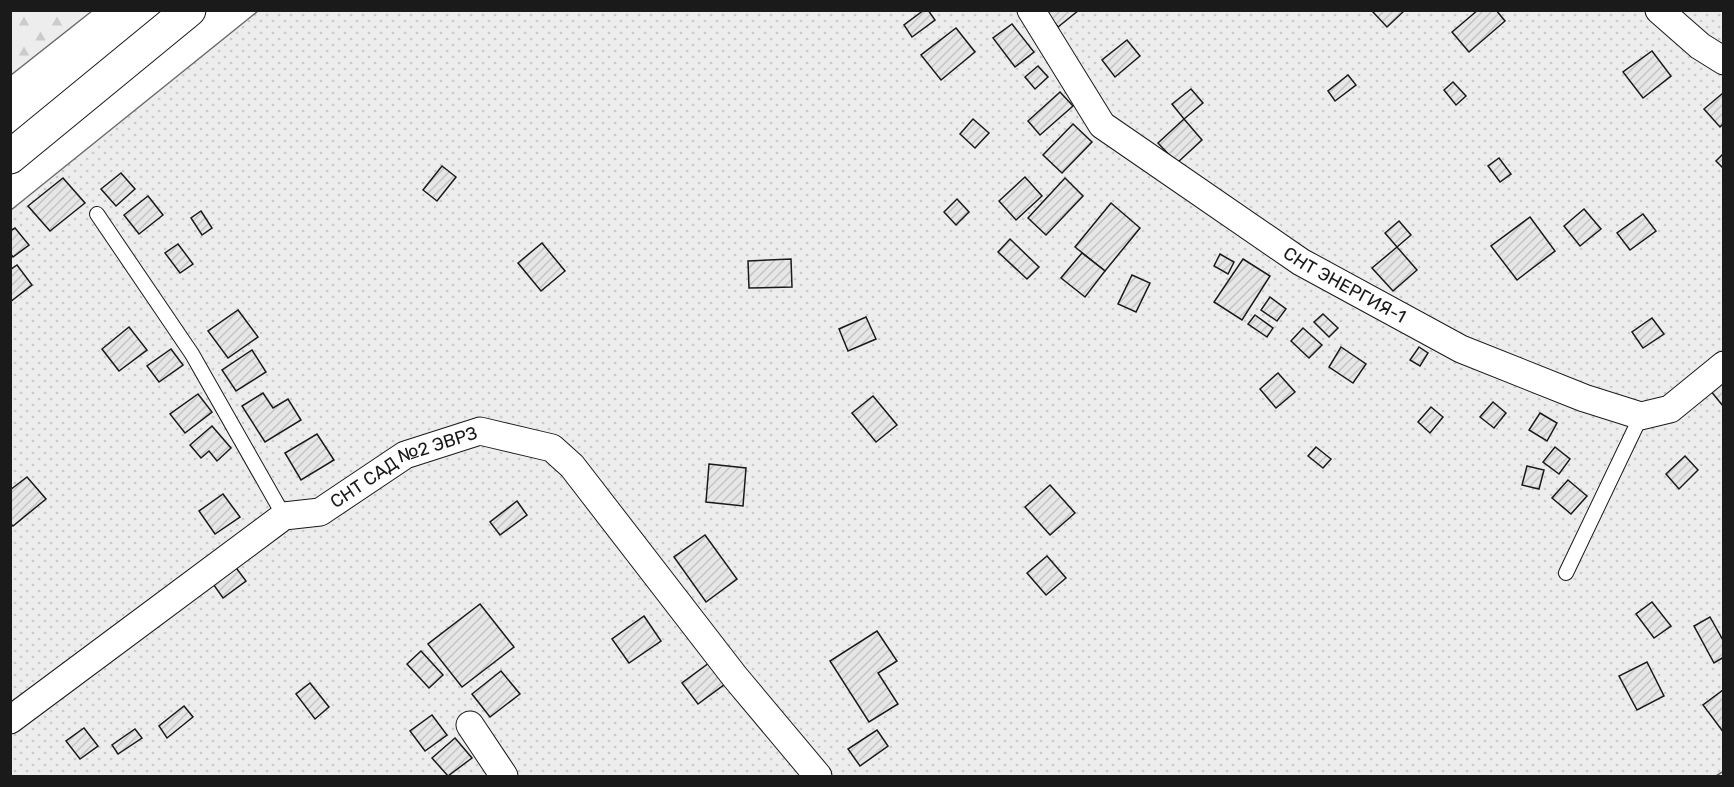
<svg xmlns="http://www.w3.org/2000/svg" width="1734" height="787" font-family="Rubik,sans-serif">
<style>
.grass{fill:url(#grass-dots);stroke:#6a6a6a;stroke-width:1.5}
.forest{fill:url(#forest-firs);stroke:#6a6a6a;stroke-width:1.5}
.building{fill:url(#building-hatch);stroke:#1a1a1a;stroke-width:1.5}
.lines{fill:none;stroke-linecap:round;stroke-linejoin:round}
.lane-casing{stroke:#1a1a1a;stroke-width:16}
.street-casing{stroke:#1a1a1a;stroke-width:29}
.secondary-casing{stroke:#1a1a1a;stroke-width:35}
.lane{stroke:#fff;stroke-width:14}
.street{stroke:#fff;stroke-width:27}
.secondary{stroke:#fff;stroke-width:33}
.labels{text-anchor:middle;stroke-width:4.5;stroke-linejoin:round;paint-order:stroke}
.street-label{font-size:18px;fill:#1a1a1a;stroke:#fff}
</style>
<defs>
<pattern id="grass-dots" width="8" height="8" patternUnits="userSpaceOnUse" patternTransform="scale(1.5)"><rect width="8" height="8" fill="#ededed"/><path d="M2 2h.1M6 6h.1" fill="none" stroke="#cbcbcb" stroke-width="1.8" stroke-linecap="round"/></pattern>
<pattern id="forest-firs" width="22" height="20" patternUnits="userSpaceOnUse" patternTransform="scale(1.5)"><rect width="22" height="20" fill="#ededed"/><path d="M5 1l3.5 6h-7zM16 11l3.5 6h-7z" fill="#cbcbcb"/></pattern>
<pattern id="building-hatch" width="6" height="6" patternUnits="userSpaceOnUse" patternTransform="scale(1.5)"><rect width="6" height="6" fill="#e6e6e6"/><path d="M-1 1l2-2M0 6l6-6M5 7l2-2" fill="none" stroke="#c5c5c5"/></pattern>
</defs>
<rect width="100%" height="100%" fill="#fff"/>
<polygon class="grass" points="258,11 1723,11 1724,771 1716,776 11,776 11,210"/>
<polygon class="forest" points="11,10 92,10 92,11 11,75"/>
<g class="building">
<polygon points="924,10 928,10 935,20 912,37 904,25"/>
<polygon points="1045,10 1079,10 1058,27"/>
<polygon points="1375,10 1404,10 1404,11 1387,27 1373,12"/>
<polygon points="1478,10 1496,10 1505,21 1469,52 1452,32"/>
<polygon points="1012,24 1034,52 1015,67 993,38"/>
<polygon points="956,28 975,52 941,80 921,55"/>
<polygon points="1127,40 1140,56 1115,77 1102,60"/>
<polygon points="1652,51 1671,76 1643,98 1623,72"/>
<polygon points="1038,66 1048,77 1035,89 1025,77"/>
<polygon points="1348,75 1356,85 1335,101 1328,91"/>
<polygon points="1453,82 1466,96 1456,105 1444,90"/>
<polygon points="1191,89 1203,103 1184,119 1172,104"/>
<polygon points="1060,92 1073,106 1040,135 1028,121"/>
<polygon points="1723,93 1724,123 1720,127 1704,109"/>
<polygon points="973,119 989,133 975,148 960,134"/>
<polygon points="1184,119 1202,140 1177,163 1158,143"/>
<polygon points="1073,124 1092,142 1062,173 1043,155"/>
<polygon points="1724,153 1724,169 1716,161"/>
<polygon points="1499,158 1511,174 1500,182 1488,166"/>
<polygon points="442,166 456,177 437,201 423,190"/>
<polygon points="121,173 135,189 116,206 101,189"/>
<polygon points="1025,177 1042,196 1016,220 999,201"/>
<polygon points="63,178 85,203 50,231 28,206"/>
<polygon points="1065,178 1083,196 1046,235 1028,218"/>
<polygon points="148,196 163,215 139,234 124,215"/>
<polygon points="957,199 969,212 956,225 944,212"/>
<polygon points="1111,203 1140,228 1105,271 1075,247"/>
<polygon points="1584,209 1601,229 1580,246 1564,226"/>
<polygon points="201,211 212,228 202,235 191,218"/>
<polygon points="1643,214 1656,231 1630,250 1617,233"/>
<polygon points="1530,217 1555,251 1517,280 1491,246"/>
<polygon points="1399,221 1411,235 1397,247 1385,233"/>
<polygon points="15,228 29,245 13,257 10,253 10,231"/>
<polygon points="1010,239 1039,267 1027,279 998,252"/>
<polygon points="542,243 565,271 541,291 518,263"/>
<polygon points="178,244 193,264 180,273 165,253"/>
<polygon points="1397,247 1417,270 1393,291 1372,268"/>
<polygon points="1082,253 1105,271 1085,297 1061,278"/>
<polygon points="1220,254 1234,262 1228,274 1214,266"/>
<polygon points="791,259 792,287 749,288 748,261"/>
<polygon points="1243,259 1270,276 1242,320 1214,302"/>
<polygon points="17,265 32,285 10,302 10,270"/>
<polygon points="1132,275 1150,283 1136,312 1118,304"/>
<polygon points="1270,297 1286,309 1277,321 1261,310"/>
<polygon points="238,310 258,337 228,358 208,331"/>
<polygon points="1323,314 1338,328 1329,337 1314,322"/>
<polygon points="1255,315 1273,328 1267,337 1248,324"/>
<polygon points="866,317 876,339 848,351 839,329"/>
<polygon points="1652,318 1664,334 1643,348 1632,332"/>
<polygon points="129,327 147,350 119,371 102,349"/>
<polygon points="1303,328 1322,345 1309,358 1291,341"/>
<polygon points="1341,347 1366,364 1353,383 1329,367"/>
<polygon points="1419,347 1428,353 1420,366 1410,360"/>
<polygon points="171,349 183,365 159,382 147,366"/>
<polygon points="252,350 266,372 236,391 222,370"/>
<polygon points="1278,373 1295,392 1276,408 1260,389"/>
<polygon points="1724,378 1724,406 1723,406 1710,390"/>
<polygon points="263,393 273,408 288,399 301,420 265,442 242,406"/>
<polygon points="198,394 212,412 185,433 170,414"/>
<polygon points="873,396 897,425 876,442 852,413"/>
<polygon points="1493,402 1506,413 1494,428 1480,417"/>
<polygon points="1431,407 1443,417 1430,433 1418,422"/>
<polygon points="1540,413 1557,423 1547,441 1529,430"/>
<polygon points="212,426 231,448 217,461 209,451 201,458 190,445"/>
<polygon points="317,434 334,460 301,480 285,453"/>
<polygon points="1316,447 1331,459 1323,468 1308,456"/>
<polygon points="1555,447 1570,459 1559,474 1543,462"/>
<polygon points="1685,456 1698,470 1679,489 1666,474"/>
<polygon points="709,464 746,468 743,506 706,502"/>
<polygon points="1527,466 1544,470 1539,489 1522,485"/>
<polygon points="27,477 46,499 13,526 10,523 10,490"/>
<polygon points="1568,480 1587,496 1571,514 1552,498"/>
<polygon points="1050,485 1075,513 1050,535 1025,507"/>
<polygon points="223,494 240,517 215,534 199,511"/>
<polygon points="517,501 527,515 500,535 490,522"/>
<polygon points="705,535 737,579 706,602 674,557"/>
<polygon points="1047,556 1066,578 1046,595 1027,573"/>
<polygon points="234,565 246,581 223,598 211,581"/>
<polygon points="1652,602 1671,626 1654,638 1636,614"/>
<polygon points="480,604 514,647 462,687 428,644"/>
<polygon points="644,616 661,641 629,663 612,639"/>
<polygon points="1710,617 1724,642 1724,657 1714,663 1694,626"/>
<polygon points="877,631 897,661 878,673 898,704 869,722 830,661"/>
<polygon points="421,651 443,675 429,688 407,664"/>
<polygon points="1647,662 1664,696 1637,710 1619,676"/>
<polygon points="709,663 725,684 698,704 682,683"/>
<polygon points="501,671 520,694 490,717 472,694"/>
<polygon points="310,683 329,707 315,719 296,694"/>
<polygon points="1723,690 1724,690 1724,733 1703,705"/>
<polygon points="184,706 193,717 167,738 159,726"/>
<polygon points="432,715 447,735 425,751 410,731"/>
<polygon points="84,728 98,746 80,759 66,741"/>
<polygon points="135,729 142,738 118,754 112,745"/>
<polygon points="877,730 888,746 860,766 848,749"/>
<polygon points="455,738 472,758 448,776 432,758"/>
</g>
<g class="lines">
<g class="lane-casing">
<g id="lane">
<polyline points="97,214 192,354 284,516"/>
<polyline points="1566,573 1641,416"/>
</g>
</g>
<g class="street-casing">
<g id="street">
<path id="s1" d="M1031,10L1102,125L1301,262L1461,349L1584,398L1641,416L1670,409L1724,365"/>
<polyline points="1659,10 1700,46 1724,61"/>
<path id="s2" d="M10,720L284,516L320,512L405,455L480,431L552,448L572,466L735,677L818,776"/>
<polyline points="470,725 504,776"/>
</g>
</g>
<g class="secondary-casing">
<polyline id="secondary" points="10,157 189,10"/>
</g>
<use href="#lane" class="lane"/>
<use href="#street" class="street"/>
<use href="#secondary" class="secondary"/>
</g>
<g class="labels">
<g class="street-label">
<text dy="6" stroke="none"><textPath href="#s1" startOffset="426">СНТ ЭНЕРГИЯ-1</textPath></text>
<text dy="6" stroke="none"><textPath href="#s2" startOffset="474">СНТ САД №2 ЭВРЗ</textPath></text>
</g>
</g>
<rect width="1734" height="787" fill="none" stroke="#1a1a1a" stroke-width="24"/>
</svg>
